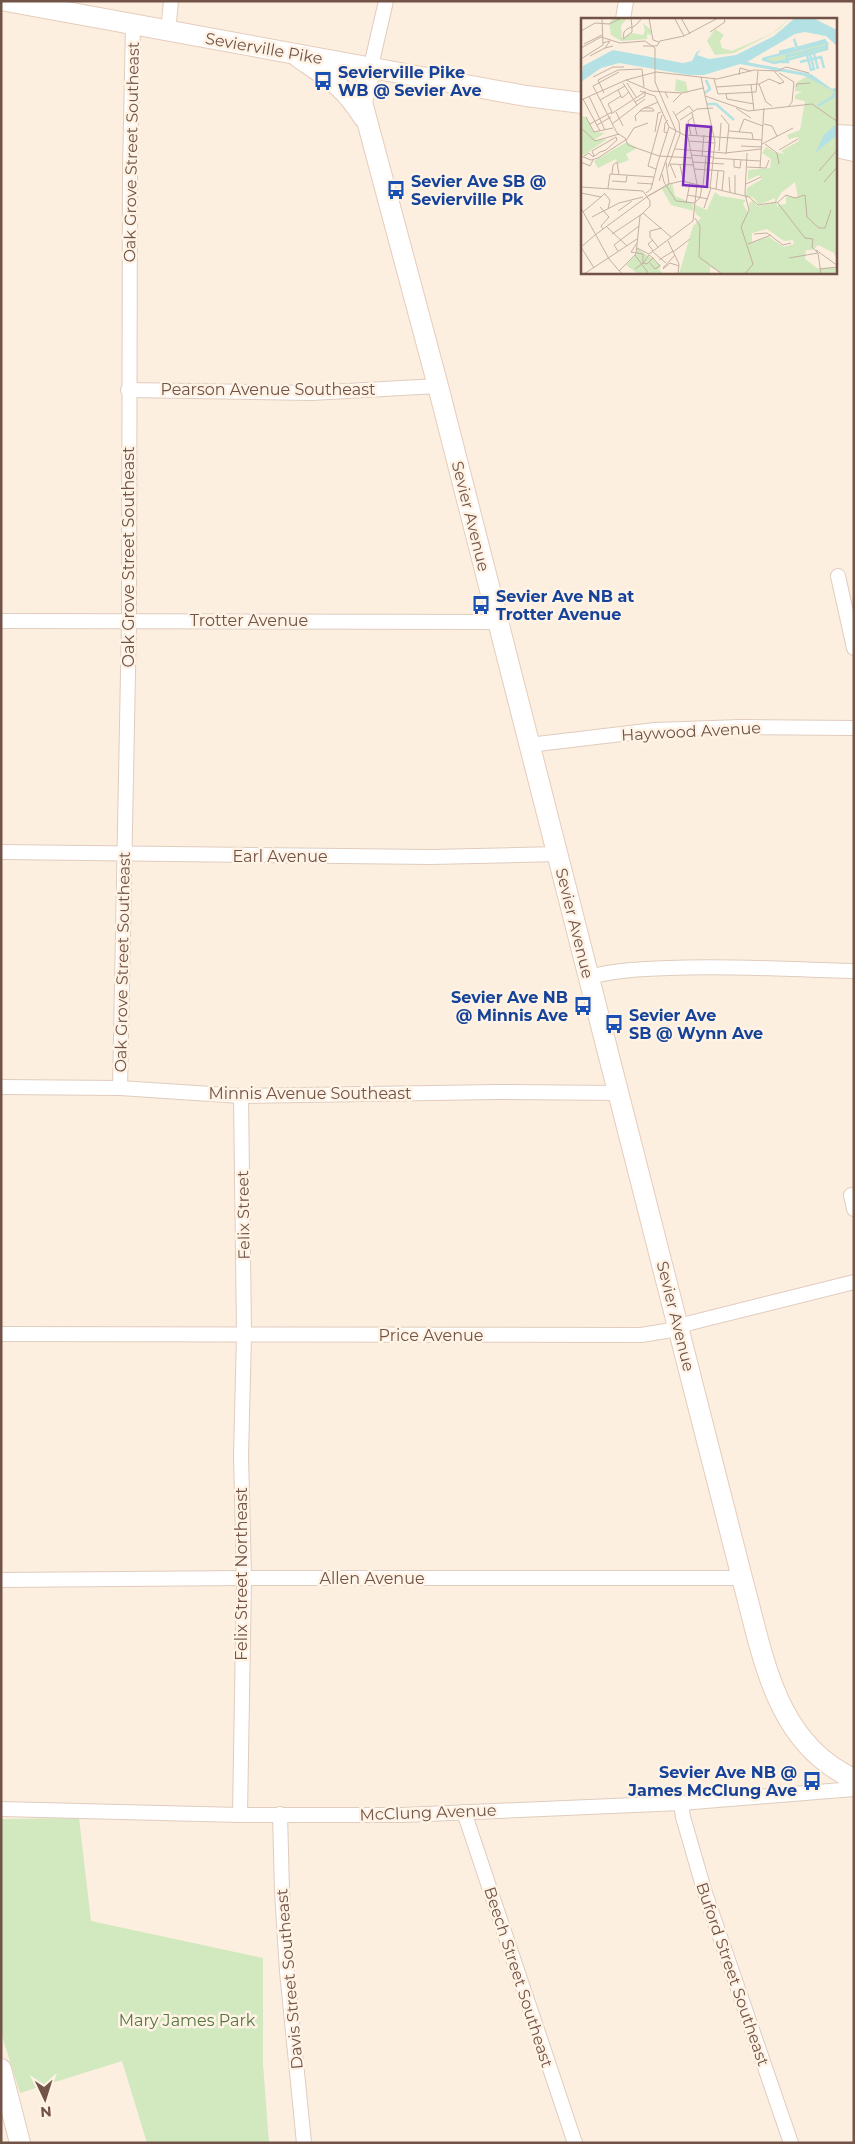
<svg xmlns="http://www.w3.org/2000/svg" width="855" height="2144" font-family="Montserrat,sans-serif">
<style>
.green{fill:#d2e8be}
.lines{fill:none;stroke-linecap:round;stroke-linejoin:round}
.street-casing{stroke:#e1ccbe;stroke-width:16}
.secondary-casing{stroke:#e6ccbb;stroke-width:22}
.street{stroke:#fff;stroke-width:14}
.secondary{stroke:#fff;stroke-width:20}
.labels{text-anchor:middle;stroke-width:5;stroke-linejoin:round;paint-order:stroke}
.street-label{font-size:16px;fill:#715347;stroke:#fff3e5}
.transit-label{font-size:16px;font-weight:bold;fill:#164399;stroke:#fff3e5;text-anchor:start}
.park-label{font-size:16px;fill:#547840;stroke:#fff3e5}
.inset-river{fill:none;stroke:#b4e1e4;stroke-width:2.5}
.inset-road{fill:none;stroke:#c4b1a2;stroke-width:1}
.view{fill:#7b2cbf;fill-opacity:0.15;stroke:#7b2cbf;stroke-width:2.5}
.inset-edge{fill:none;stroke:#715347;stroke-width:2.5}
</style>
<rect width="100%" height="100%" fill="#fcefdf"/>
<polygon class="green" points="79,1818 91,1921 263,1958 263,2064 269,2143 147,2143 122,2061 20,2093 1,2033 1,1819"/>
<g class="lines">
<g class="street-casing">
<g id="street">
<polyline points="623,19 626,1"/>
<polyline points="168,32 171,1"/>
<polyline points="371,66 386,1"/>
<polyline points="128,390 311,393 438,386"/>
<polyline points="838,576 854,648"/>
<polyline points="1,621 497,622"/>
<polyline points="529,745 655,730 741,727 854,728"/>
<polyline points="1,852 431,857 558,854"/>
<path d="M589,977C615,970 642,969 669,968C731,965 792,970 854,971"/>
<polyline points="1,1087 120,1088 241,1096 496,1092 619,1093"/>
<polyline points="120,1088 129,621 130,171 133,25"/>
<polyline points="851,1195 854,1209"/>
<polyline points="1,1334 641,1335 666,1331 690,1323 854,1282"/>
<polyline points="1,1580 244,1578 742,1578"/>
<polyline points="681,1803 683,1817 705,1893 791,2143"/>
<polyline points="1,1809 240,1815 403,1815 681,1803 854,1789"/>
<polyline points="464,1812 575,2143"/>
<polyline points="280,1814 282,1891 287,1971 304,2143"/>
<polyline points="240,1815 244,1578 241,1456 244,1334 241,1096"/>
</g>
</g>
<g class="secondary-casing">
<g id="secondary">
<polyline points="6,1 526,96 582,103"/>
<path d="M298,57C330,79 343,85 364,118"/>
<path d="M371,66L362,102L438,386L742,1578C763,1654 774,1743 854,1779"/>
<polyline points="836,135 854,136"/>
<polyline points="836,147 854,151"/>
<polyline points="1,2069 20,2143"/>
</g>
</g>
<use href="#street" class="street"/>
<use href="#secondary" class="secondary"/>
</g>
<defs>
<g id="bus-bare" transform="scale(1.5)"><path d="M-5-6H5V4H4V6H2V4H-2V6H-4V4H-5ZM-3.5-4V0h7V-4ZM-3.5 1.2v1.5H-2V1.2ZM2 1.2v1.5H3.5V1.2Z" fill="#1a4fb4" stroke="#fff3e5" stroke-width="2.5" paint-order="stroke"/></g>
</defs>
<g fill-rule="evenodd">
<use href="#bus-bare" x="323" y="81"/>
<use href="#bus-bare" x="396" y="190"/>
<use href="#bus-bare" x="481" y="605"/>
<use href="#bus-bare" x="583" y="1006"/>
<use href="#bus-bare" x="614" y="1024"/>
<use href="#bus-bare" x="812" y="1781"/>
</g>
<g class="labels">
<g class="street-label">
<text transform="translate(264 48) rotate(10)" y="6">Sevierville Pike</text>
<text transform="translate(131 152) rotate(-89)" y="6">Oak Grove Street Southeast</text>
<text x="268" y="395">Pearson Avenue Southeast</text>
<text transform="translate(471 516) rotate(76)" y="6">Sevier Avenue</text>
<text transform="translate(128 557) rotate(-90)" y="6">Oak Grove Street Southeast</text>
<text x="249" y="626">Trotter Avenue</text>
<text transform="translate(691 731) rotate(-3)" y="6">Haywood Avenue</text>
<text x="280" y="862">Earl Avenue</text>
<text transform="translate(575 923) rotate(76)" y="6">Sevier Avenue</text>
<text transform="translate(122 962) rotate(-89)" y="6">Oak Grove Street Southeast</text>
<text x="310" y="1099">Minnis Avenue Southeast</text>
<text transform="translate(243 1215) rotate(-91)" y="6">Felix Street</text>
<text transform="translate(676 1316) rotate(76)" y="6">Sevier Avenue</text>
<text x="431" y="1341">Price Avenue</text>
<text transform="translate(241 1574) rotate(-90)" y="6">Felix Street Northeast</text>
<text x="372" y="1584">Allen Avenue</text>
<text transform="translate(428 1812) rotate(-2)" y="6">McClung Avenue</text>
<text transform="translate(733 1974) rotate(71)" y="6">Buford Street Southeast</text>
<text transform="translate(519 1977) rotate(72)" y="6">Beech Street Southeast</text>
<text transform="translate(289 1979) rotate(-95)" y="6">Davis Street Southeast</text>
</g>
<g class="transit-label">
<text x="338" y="78">Sevierville Pike<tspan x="338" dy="18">WB @ Sevier Ave</tspan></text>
<text x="411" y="187">Sevier Ave SB @<tspan x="411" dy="18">Sevierville Pk</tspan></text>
<text x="496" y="602">Sevier Ave NB at<tspan x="496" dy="18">Trotter Avenue</tspan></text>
<text x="568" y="1003" text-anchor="end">Sevier Ave NB<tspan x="568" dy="18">@ Minnis Ave</tspan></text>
<text x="629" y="1021">Sevier Ave<tspan x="629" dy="18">SB @ Wynn Ave</tspan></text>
<text x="797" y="1778" text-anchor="end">Sevier Ave NB @<tspan x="797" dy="18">James McClung Ave</tspan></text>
</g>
<g class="park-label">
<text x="187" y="2026">Mary James Park</text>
</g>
</g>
<g transform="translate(581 18)">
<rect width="256" height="256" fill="#fcefdf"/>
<path d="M32,0H46L40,8L41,21L51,15L62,17L64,13L62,5L70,12V17L66,16V21L40,23L30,17L28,6ZM209,0L199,10L194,14L153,35L134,37L126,23L134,11L143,17L139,23L141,30L151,33L192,15ZM245,25L246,31L226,36L225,30ZM223,31L224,37L195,44L181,43L204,36L206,39V35ZM226,58L256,75V241L253,235L237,227L232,232H225L224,241L236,250L256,249V256H142L129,249V256H98L112,208L120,200L115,196L112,186L126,192L134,174L139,178L165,182L162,186L168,196V186L172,182L175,187L178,188L194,184V180L178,187L173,180L165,178L166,170L181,161L178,157L167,162V152L189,150L190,141L181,135L185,129L193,134L204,136L200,133L218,123L217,119L208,121L206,117L219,112L224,83L214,81V77L221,74L214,73L215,65ZM214,164L217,180L205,178V186L197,187V190L195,184L200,175ZM186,211L203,223L212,222L213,226L203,229L188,219L171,224V215ZM95,61L105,64L107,75L94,73ZM0,98L5,99L13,114L24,115L13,122L26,121L3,137H0ZM46,124L56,130L45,136L48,142L37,146L35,141L17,150L13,143ZM91,165L94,178L111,185L113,193L90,187L81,171ZM56,230L80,247L78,251L82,256H57L45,247L56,236Z" fill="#d2e8be" fill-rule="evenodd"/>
<path d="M214,0H232L256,12V28L245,18L224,14L214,16L166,44L230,56L251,71L256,69V75L224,58L159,46L123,57H108L38,45L20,50L0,64L2,48L32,32L102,45L111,43L115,35L120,31L116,37L128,41L155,37L193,18ZM254,107L255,118L234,135L243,117Z" fill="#b4e1e4"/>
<path class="inset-river" d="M213,21L216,30L245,22M224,30L230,52L233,51L229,36M226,33L246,28M198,34L214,30M233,36L237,51M206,38L224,34M181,41L193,45L206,42L246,31V24M181,41L246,24M199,44H207L205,35M219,44L240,39L243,50M124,75L129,71L125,62M126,86H135L153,102M237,88L253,78L252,75"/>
<path class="inset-road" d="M50,0L51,9V14L42,21L43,14L46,11L51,9H52L56,6L61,0M68,0L72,22L78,24M100,0L109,16M94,1L103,18M0,13L14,5L28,6L41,0M129,14L144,4L143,0M22,25L29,23L24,30L32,28M3,26L21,17M62,28H76L79,23L103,18L137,0M0,30L20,19L39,25L64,23L74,30V64L95,113L78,163M9,38L24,30M0,41L22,27L21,0M193,53L203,64L197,66M38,54L12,68L36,115L44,120L47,127L78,138L111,140M198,55L213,64L211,84L207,89M158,57L159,50L170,53M12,59L32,49H43M120,59L134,124L129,170M133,61L137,76L175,74L177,53M45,62L75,54L136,61L173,52L197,53L205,49L228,55M45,62L70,73L84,74L87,80M42,65L56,87M46,65L55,79M170,66L173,93M178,66L185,84L191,88M135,69L178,66L188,61L200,66M215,69L216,66L229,65M37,72L41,80L48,74M84,74L101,75M23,75L17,62L37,52L61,51L63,69M145,76L146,81L173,86M8,78L24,112M124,78L167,93L231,86L257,104M2,81L19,113M0,82L45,62M19,82L44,68M54,84L64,78V73M92,84L101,75L122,70M155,90L170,100M59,93H73L71,90H63M35,94L42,108M111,95L116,117M30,96L64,74M95,97L108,88L112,93M140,97L148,107L145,136M5,99L13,114L32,110M99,102L116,91L132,90M55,103L54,98L61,91L77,84M9,106L31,94L27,86L40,78M31,106L64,81M183,106L191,108L196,118M16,107L30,99M0,110L14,123L38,116M148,113L171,115L172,121M74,114L77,95L80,94M158,114L163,101L182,108M86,115L83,114L84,105L87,102M105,117L181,122M110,117L107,103L112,99M108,123L134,125M181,126L212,110M184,126L196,135L198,146M160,128L181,129M94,131L144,135L180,131M198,132L217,121M138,133L140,105M111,137L132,139M0,138L10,142L17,140L46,121L53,110L67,105M3,138L8,135L12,139L13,138L15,137L19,134L25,132L36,122L35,119L11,133L13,138M121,138L123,117M132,140L179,143M153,141V149L159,150L160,142M0,144L9,148L12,142M77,144L88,109M85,144L88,166M112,144L143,146M99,147L102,162M87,149L99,116L98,104L92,93M166,149L185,150L188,142M179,150L183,90M75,151L67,148L81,97M113,151L143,153L141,173M238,153L257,131M31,156L32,147L36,144L38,157M81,156L83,164L95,183L113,185L119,180L121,168M154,157V176M148,159L149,174M95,160L89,146L113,147M31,163L45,164L46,158M243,164L257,148M56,165L72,166M88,166L101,163L168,179L177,187L196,184L224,220L232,221L231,229L237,235L240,256M165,166L180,159M122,168L125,138M0,169L62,173L69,183V188L59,198L55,236L38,253M27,170L29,156L73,159M135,171L137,153M0,175L20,179L23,176M23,175L29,182L27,191M65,175L70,171L77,144M107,177L127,181M105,185L109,165M196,185L205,177L214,180L224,177L226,199L238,210M19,189L28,199L20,208L22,211M0,190L28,241L41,256M123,190L130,170M37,193L51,183M2,194L20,179M62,195L90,219M11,199L38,185L62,179M114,200L119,208L118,239L141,256M26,209L46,228M238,210H244L250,192M31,216L61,196M173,216L186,215L202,227L210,225M14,217L67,178L88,166L67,178M87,223L98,246L97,256M167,226L190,217M77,229L69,219V213L81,210M56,230L68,236L112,203L116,166L107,119L88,109L74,78L59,73M235,232L257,248M37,233L33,227L58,208M71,233L85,245M72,233L67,226L72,222M92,234L109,221M54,237L68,256M208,240L237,235M78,242L92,233M69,245L74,251L79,248L72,240M13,250L0,229L14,217M82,250L94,237M54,251L61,246L63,244L68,237L72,240L66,246L62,245V236L50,234L56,225M82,251L89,245L98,248M239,251L257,249M3,256L56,221M164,256L172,246L160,209L168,192L164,176L166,135"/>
<path class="view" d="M106,107L130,109L126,169L102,167Z"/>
<rect width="256" height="256" class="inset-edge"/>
</g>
<rect width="855" height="2144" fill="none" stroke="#715347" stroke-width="5"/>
<g transform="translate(45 2099) rotate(176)" stroke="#fff3e5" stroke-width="4" paint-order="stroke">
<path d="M0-4L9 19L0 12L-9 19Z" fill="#715347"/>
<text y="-8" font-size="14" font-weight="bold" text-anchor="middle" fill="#715347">N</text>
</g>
</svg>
